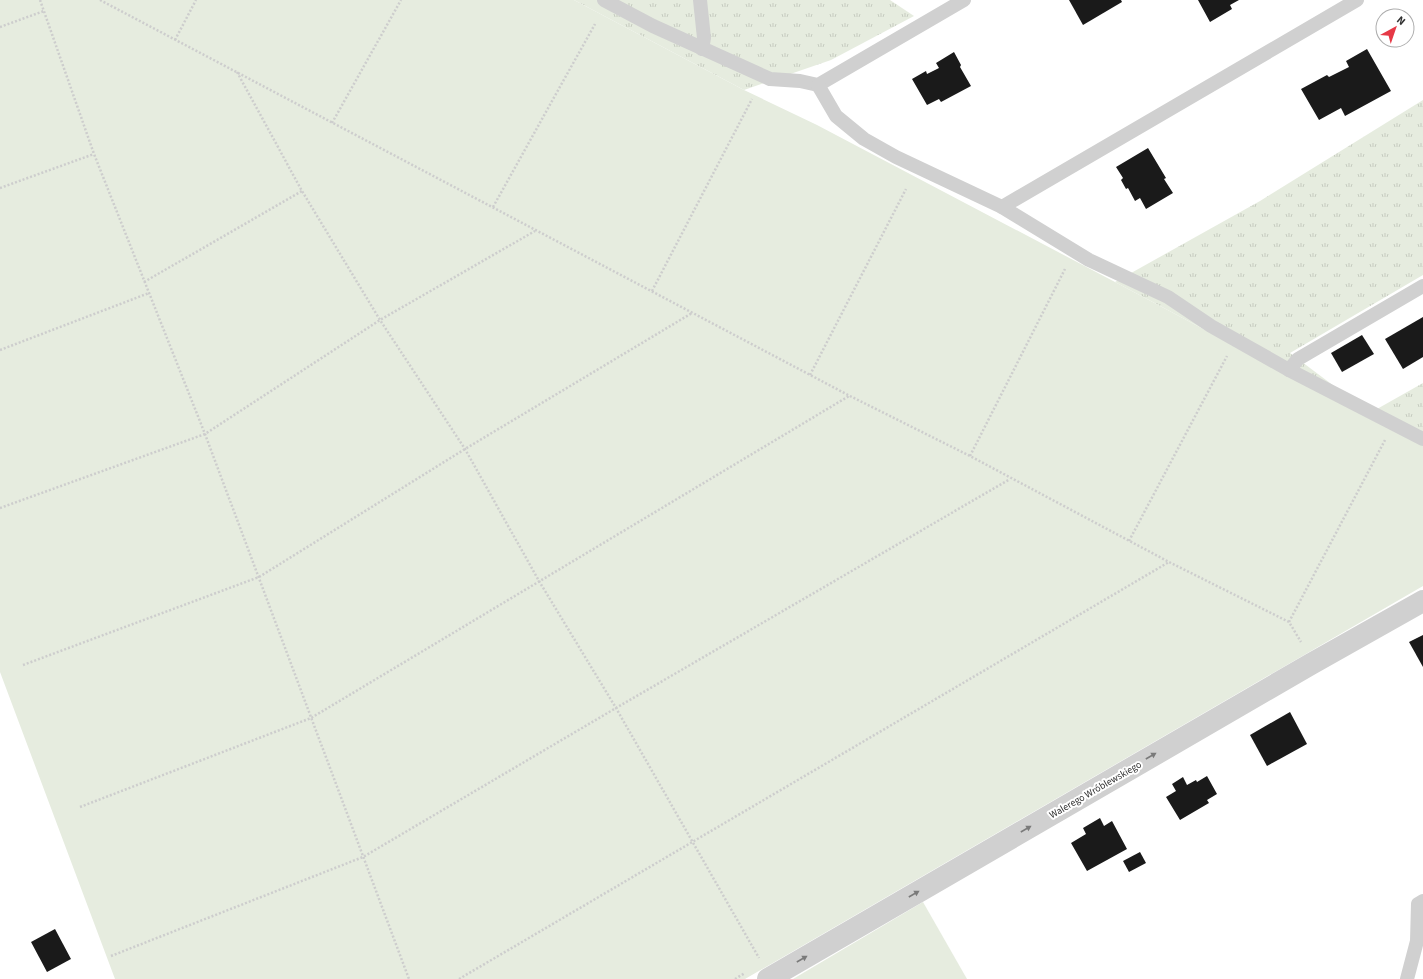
<svg xmlns="http://www.w3.org/2000/svg" width="1423" height="979" font-family="'Source Sans 3',sans-serif">
<style>
.grass{fill:url(#grass-tufts)}
.garden{fill:#e6ecdf}
.building{fill:#1a1a1a}
.lines{fill:none;stroke-linecap:round;stroke-linejoin:round}
.path{stroke:#cdcdcd;stroke-width:2.5;stroke-dasharray:2 2;stroke-linecap:butt}
.lane{stroke:#d0d0d0;stroke-width:14}
.street{stroke:#d0d0d0;stroke-width:22}
.oneway{fill:#7a7a7a}
.labels{text-anchor:middle;stroke-width:4;stroke-linejoin:round;paint-order:stroke}
.street-label{font-size:10px;fill:#333;stroke:#fff}
</style>
<defs>
<pattern id="grass-tufts" width="24" height="20" patternUnits="userSpaceOnUse"><rect width="24" height="20" fill="#e6ecdf"/><path d="M3 7l-1-3M5 7V3M7 7l1-3M15 17l-1-3M17 17v-4M19 17l1-3" fill="none" stroke="#c6cbc0"/></pattern>
</defs>
<rect width="100%" height="100%" fill="#fff"/>
<g class="grass">
<polygon points="574,0 890,0 914,16 831,60 744,90"/>
<polygon points="1423,100 1423,275 1290,353 1334,386 1377,409 1423,383 1423,446 1115,282 1260,201"/>
</g>
<g class="garden">
<polygon points="0,0 574,0 744,90 817,125 1115,282 1423,446 1423,586 745,979 115,979 0,672"/>
<polygon points="923,902 967,979 793,979"/>
</g>
<g class="building">
<polygon points="1069,0 1121,0 1122,2 1083,25"/>
<polygon points="1198,0 1239,0 1230,5 1232,9 1210,22"/>
<polygon points="1367,49 1391,91 1345,116 1341,108 1319,120 1301,89 1327,75 1329,77 1349,67 1346,61"/>
<polygon points="954,52 961,65 960,67 971,86 941,102 939,99 927,105 912,79 926,71 927,74 939,68 936,63"/>
<polygon points="1148,148 1166,178 1164,179 1173,193 1146,209 1140,198 1135,201 1128,188 1126,189 1121,180 1123,178 1116,167"/>
<polygon points="1423,317 1423,357 1403,369 1385,339"/>
<polygon points="1362,335 1374,354 1342,372 1331,353"/>
<polygon points="1423,635 1423,667 1409,642"/>
<polygon points="1290,712 1307,744 1267,766 1250,735"/>
<polygon points="1207,776 1217,794 1207,800 1209,803 1180,820 1166,797 1176,791 1172,784 1183,777 1187,785 1196,780 1197,782"/>
<polygon points="1100,818 1104,826 1112,821 1127,849 1087,871 1071,843 1086,834 1083,828"/>
<polygon points="1140,852 1146,863 1129,872 1123,861"/>
<polygon points="55,929 71,959 47,972 31,942"/>
</g>
<g class="lines">
<g class="path">
<polyline points="40,0 94,154 205,434 409,979"/>
<polyline points="100,0 850,396 970,456 1169,562 1289,622 1301,642"/>
<polyline points="0,27 44,11"/>
<polyline points="175,40 196,0"/>
<polyline points="237,72 302,191 380,320 465,449 539,581 616,708 759,958"/>
<polyline points="332,123 401,0"/>
<polyline points="0,188 94,154"/>
<polyline points="493,207 595,24"/>
<polyline points="144,282 302,191"/>
<polyline points="652,291 752,99"/>
<polyline points="0,350 149,293"/>
<polyline points="810,375 906,189"/>
<polyline points="970,456 1065,269"/>
<polyline points="0,508 205,434 380,320 535,231"/>
<polyline points="1129,541 1227,356"/>
<polyline points="1289,622 1385,440"/>
<polyline points="23,665 259,577 465,449 692,313"/>
<polyline points="80,807 311,718 849,396"/>
<polyline points="111,956 363,857 616,708 1010,479"/>
<polyline points="459,979 1169,562"/>
<polyline points="735,979 745,973"/>
</g>
<g class="lane">
<polyline points="604,0 653,26 770,79 800,81 818,85 964,0"/>
<polyline points="700,0 704,38 702,49"/>
<polyline points="818,85 836,116 864,139 896,157 1002,207 1089,260 1168,297 1211,326 1289,370 1423,439"/>
<polyline points="1002,207 1357,0"/>
<polyline points="1289,370 1298,359 1423,286"/>
<polyline points="1407,979 1417,941 1418,904 1423,901"/>
</g>
<polyline class="street" points="768,979 1311,664 1423,601"/>
</g>
<defs><path id="oneway-solid" d="M-6-.8H1V-3.2L6.5 0L1 3.2V.8H-6Z"/></defs>
<g class="oneway">
<use href="#oneway-solid" transform="translate(1151 756) rotate(-30)"/>
<use href="#oneway-solid" transform="translate(1026 829) rotate(-30)"/>
<use href="#oneway-solid" transform="translate(914 894) rotate(-30)"/>
<use href="#oneway-solid" transform="translate(802 959) rotate(-30)"/>
</g>
<g class="labels">
<g class="street-label">
<text transform="translate(1095 789) rotate(-30)" y="4">Walerego Wróblewskiego</text>
</g>
</g>
<g transform="translate(1395 28) rotate(40)"><circle r="19" fill="#ffffff" stroke="#adadad"/>
<path d="M0-3L7 15L0 10L-7 15Z" fill="#e63946"/>
<text y="-6" font-size="11" font-weight="bold" text-anchor="middle" fill="#333333">N</text>
</g>
</svg>
